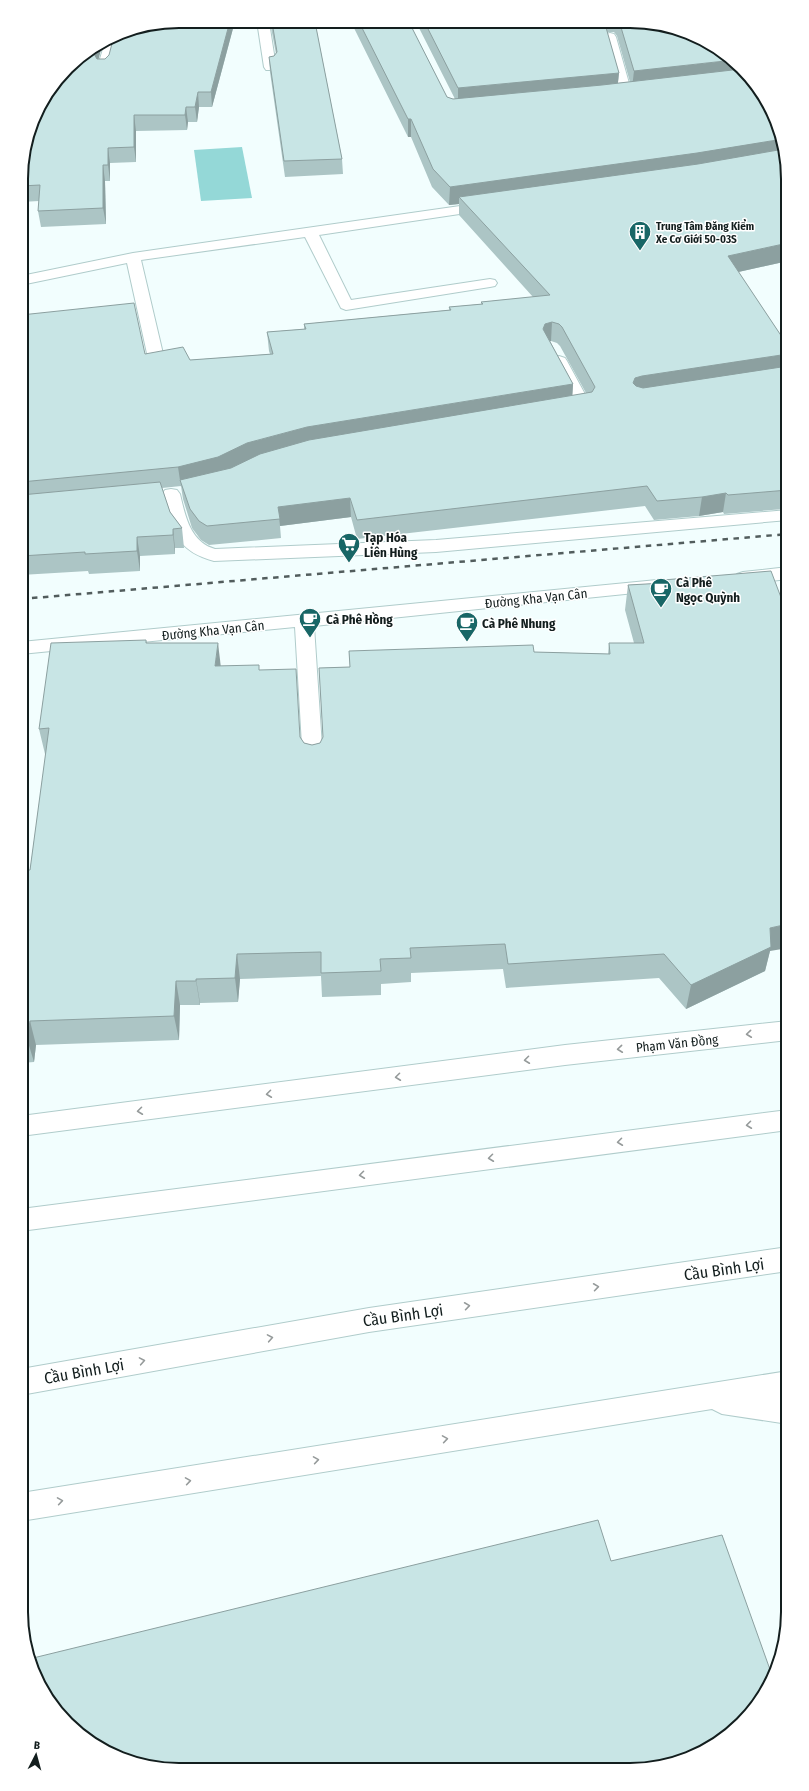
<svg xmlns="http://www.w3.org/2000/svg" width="809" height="1791" font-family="'Fira Sans Condensed',sans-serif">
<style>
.green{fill:#94d8d7}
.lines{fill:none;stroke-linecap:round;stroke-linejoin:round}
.minor-casing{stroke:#b0cccb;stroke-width:2}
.major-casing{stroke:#b0cccb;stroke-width:2}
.highway-casing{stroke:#b0cccb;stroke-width:2}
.minor{fill:#fff;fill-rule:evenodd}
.major{fill:#fff;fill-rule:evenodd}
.highway{fill:#fff;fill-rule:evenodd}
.rail{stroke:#525d5d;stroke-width:2.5;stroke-dasharray:5.5 5.5;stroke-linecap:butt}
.wall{fill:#acc5c5;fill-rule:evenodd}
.shaded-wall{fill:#8ca0a0}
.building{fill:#c8e5e5;stroke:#8ca0a0}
.oneway{stroke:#959a9a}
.labels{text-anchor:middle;stroke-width:3;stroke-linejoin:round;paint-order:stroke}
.far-poi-label{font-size:11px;font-weight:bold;fill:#131e1e;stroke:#fff;text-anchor:start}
.poi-label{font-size:13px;font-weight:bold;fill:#131e1e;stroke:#fff;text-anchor:start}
.street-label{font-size:13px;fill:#131e1e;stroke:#fff}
.near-street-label{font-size:16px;fill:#131e1e;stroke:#fff}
.rim{fill:none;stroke:#131e1e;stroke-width:2}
</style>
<rect width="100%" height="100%" fill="#f2fefe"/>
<polygon class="green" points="242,147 252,198 201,201 194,150"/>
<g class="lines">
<g class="minor-casing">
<g id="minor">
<polygon points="257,21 269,22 276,67 274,70 266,70 264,67"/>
<polygon points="610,33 614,34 616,37 632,94 631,97 621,97 620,94 604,37 606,34"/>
<polygon points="116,34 118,37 109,69 107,72 99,72 97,69 105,42"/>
<polygon points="488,202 493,203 495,206 493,209 319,235 351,300 490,279 495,280 497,283 495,286 490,287 346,310 341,308 305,237 141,260 164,358 162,361 156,363 150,361 148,358 127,263 21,285 21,276 133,253"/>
<polygon points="559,356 565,358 567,361 592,407 590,410 570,415 564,413 562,410 564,407 574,404 551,361 553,358"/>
<path d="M171,489L177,490L180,494C185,515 190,542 215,549L436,540L788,510V520L436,552L214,561C176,551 171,529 162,494L165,490Z"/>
<polygon points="788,567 788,579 743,584 737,582 734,578 737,574 743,572"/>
<polygon points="657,580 664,582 666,586 664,590 314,626 323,762 320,767 313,769 306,767 303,762 295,627 21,654 21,642"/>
</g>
</g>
<g class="major-casing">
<g id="major">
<polygon points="788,1021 788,1040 565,1065 21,1136 21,1116 565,1045"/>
<polygon points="788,1371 788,1397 786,1397 788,1398 788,1424 722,1414 712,1409 21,1521 21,1493"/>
</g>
</g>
<g class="highway-casing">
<g id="highway">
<polygon points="788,1110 788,1130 21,1231 21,1209"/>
<polygon points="788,1247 788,1271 369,1332 21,1395 21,1369 369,1308"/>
</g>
</g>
<use href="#minor" class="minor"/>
<use href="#major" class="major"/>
<use href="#highway" class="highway"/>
<polyline class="rail" points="21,599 788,534"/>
</g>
<g class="wall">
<polygon points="179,21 235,21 212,107 199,107 197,122 188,122 187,130 136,131 136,162 110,163 110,181 105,181 106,224 41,227 38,211 39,201 21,202 21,168 75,60 103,42 98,59 105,59"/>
<polygon points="270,22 315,22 342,159 343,174 285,177 270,72 269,57 274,56 276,54"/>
<path d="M351,22H409L447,97L453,99H455L416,22L661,24L788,261L738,272L782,337L788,340V505H785L784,509L724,514L723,512L699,516L654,520L645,506L357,539L351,517L280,526L281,538L209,545L201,540L192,528L183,499L181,486L162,488L170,512L182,528L184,548H175V554L140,556V571L89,574L88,571L21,575V315L145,354L190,360L270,354L269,351L267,332L304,329V324L449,310V307L481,304V302L533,297L459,215V204L449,205L432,187L411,137H408ZM607,32H614L617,36L630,82L618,83L619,73ZM550,341H551L557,343L560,346L586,393L572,396L573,384Z"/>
<polygon points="663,580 770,951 765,971 686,1009 659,978 506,988 503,969 411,973 411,982 381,984 381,995 322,997 321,976 240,979 238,1002 200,1003 200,1005 180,1005 179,1040 36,1045 34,1062 21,1063 21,870 30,870 46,754 45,754 39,729 146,640 147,643 221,666 259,670 304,743 312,745 320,743 323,738 319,668 350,667 349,651 534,652 608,654 609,643 634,643 625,610 628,585 663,583"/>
</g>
<g class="shaded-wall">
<polygon points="230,21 235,21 212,107 211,92"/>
<polygon points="103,42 96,69 94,54 96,47"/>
<polygon points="734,60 747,76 632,88 634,71"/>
<polygon points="619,73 617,90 458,105 458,88"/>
<polygon points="198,92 199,107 197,122 195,107"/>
<polygon points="186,107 188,122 187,130 185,115"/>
<polygon points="134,115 136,131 136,162 134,147"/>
<rect x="408" y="119" width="3" height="18"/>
<polygon points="783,139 785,156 459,197 459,204 449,205 450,187"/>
<polygon points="108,148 110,163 110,181 108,165"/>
<polygon points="103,165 105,181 106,224 103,208"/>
<polygon points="788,243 788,261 725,275 728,256"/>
<polygon points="552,322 551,341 544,343 543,329 545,324"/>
<polygon points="788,354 788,372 631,402 633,383 635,378 642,376"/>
<polygon points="573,384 572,403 219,477 180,480 181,486 181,487 178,467 247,443 307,427"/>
<polygon points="726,493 723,512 699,516 702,497"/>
<polygon points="350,498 351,517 280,526 278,507"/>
<polygon points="173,529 175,548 175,554 173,535"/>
<polygon points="137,537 140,556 140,571 137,551"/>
<polygon points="218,643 221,668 215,666"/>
<polygon points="788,924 788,948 770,951 765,971 686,1009 691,985 770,928"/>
<polygon points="237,954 240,979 238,1002 235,978"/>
<polygon points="196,979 200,1003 200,1005 196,981"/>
<polygon points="176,981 180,1005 179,1040 174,1016"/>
<polygon points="30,1021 36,1045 34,1062 27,1039"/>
</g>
<g class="building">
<polygon points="179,21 230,21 211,92 198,92 195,107 186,107 185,115 134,115 134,147 108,148 108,165 103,165 103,208 38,211 40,185 21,186 21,168 37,109 75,60 96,47 94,54 97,59 105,59 109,55 114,36 118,33"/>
<polygon points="272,22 315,22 342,159 284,161 269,57 274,56 277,52"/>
<polygon points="359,22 409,22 447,97 453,99 602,85 741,69 767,100 783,139 697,153 450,187 433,169 411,119 408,119"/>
<polygon points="425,23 605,24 619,73 458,88"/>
<polygon points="620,24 661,24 700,37 734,60 634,71"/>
<polygon points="784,149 788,179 788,243 728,256 782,337 785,336 788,340 788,354 642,376 635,378 633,383 636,386 643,388 788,366 788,486 786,486 788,490 728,495 726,493 702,497 657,501 647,486 357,520 350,498 278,507 280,519 207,526 199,521 190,509 180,480 231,468 260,454 309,440 592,392 595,387 562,327 559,324 552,322 545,324 543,329 573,384 307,427 247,443 218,457 178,467 21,482 21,315 134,303 145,354 183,347 190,360 273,354 267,332 306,329 304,324 451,310 449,307 483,304 481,302 550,295 459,197 698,164"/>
<polygon points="160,482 170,512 182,528 173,529 173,535 137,537 137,551 85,554 85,552 21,556 21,495"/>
<polygon points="771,571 785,608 788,609 788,924 770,928 771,947 691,985 664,954 508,964 505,944 410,948 411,958 380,959 381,971 321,973 321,952 237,954 235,978 196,979 196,981 176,981 174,1016 30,1021 27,1039 21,1039 21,870 30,870 49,728 39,729 51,643 146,640 146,643 218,643 215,666 259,665 259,670 296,669 300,737 304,743 312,745 320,743 323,737 319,668 350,667 349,651 533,645 534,652 610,654 609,643 644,643 628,585 664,583 663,580"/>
<polygon points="598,1520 611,1561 722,1535 773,1678 755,1709 718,1744 671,1765 630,1770 148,1767 109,1754 75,1731 47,1700 29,1659"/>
</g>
<defs><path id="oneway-chevron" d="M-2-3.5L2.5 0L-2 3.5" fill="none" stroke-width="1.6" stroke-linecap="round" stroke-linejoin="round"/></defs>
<g class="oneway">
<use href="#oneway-chevron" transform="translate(749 1034) rotate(174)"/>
<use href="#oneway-chevron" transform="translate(620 1049) rotate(174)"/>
<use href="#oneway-chevron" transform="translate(527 1060) rotate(173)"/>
<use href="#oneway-chevron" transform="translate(398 1077) rotate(173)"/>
<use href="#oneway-chevron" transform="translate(269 1094) rotate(173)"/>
<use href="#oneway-chevron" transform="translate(140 1111) rotate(173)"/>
<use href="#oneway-chevron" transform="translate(749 1125) rotate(173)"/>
<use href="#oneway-chevron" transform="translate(620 1142) rotate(173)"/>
<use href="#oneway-chevron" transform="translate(491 1158) rotate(173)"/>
<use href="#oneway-chevron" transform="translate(362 1175) rotate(173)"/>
<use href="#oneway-chevron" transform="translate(596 1287) rotate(-8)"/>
<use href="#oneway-chevron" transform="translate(467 1306) rotate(-8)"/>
<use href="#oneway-chevron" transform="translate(270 1338) rotate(-10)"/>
<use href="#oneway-chevron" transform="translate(142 1361) rotate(-10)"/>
<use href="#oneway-chevron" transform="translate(445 1439) rotate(-9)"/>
<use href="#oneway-chevron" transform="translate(316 1460) rotate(-9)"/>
<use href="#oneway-chevron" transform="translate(188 1481) rotate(-9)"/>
<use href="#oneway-chevron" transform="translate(60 1501) rotate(-9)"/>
</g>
<defs>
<g id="building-pin" transform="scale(1.15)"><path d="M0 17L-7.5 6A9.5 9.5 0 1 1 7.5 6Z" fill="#186666" stroke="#fff"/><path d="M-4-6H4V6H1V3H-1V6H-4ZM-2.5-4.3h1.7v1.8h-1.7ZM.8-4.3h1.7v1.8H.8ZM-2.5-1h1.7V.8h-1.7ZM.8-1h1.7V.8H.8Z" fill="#fff"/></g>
<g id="supermarket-pin" transform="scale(1.15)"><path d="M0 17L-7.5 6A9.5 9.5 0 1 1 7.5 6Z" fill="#186666" stroke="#fff"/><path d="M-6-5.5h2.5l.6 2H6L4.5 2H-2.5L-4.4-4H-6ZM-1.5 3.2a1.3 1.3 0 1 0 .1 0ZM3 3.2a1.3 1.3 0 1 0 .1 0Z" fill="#fff"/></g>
<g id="cafe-pin" transform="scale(1.15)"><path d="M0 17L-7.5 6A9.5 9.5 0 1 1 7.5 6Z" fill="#186666" stroke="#fff"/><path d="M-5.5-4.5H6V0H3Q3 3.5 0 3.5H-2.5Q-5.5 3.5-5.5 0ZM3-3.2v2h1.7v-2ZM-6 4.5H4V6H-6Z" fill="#fff"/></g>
</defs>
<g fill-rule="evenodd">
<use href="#building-pin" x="640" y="232"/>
<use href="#supermarket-pin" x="349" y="544"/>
<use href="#cafe-pin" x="661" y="589"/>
<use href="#cafe-pin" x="310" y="619"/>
<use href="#cafe-pin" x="467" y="623"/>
</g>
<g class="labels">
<g class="far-poi-label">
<text x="656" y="230">Trung Tâm Đăng Kiểm<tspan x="656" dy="13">Xe Cơ Giới 50-03S</tspan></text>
</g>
<g class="poi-label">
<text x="364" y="542">Tạp Hóa<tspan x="364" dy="15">Liên Hùng</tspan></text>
<text x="676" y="587">Cà Phê<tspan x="676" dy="15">Ngọc Quỳnh</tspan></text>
<text x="326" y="624">Cà Phê Hồng</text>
<text x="482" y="628">Cà Phê Nhung</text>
</g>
<g class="street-label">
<text transform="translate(536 598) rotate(-6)" y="5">Đường Kha Vạn Cân</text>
<text transform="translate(213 630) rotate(-6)" y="5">Đường Kha Vạn Cân</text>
<text transform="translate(677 1043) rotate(-6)" y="5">Phạm Văn Đồng</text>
</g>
<g class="near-street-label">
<text transform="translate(724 1269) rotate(-8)" y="6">Cầu Bình Lợi</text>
<text transform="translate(403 1315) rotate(-8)" y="6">Cầu Bình Lợi</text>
<text transform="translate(84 1371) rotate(-10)" y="6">Cầu Bình Lợi</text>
</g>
</g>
<path d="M0 0H809V1791H0ZM179 28H630A151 151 0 0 1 781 179V1612A151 151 0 0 1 630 1763H179A151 151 0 0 1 28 1612V179A151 151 0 0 1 179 28Z" fill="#fff" fill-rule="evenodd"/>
<path class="rim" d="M179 28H630A151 151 0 0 1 781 179V1612A151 151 0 0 1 630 1763H179A151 151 0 0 1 28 1612V179A151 151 0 0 1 179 28Z"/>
<g transform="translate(36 1755) rotate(6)" stroke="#ffffff" stroke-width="3" paint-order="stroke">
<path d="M0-3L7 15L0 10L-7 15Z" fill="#131e1e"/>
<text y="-6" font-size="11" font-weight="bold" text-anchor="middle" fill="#131e1e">B</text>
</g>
</svg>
